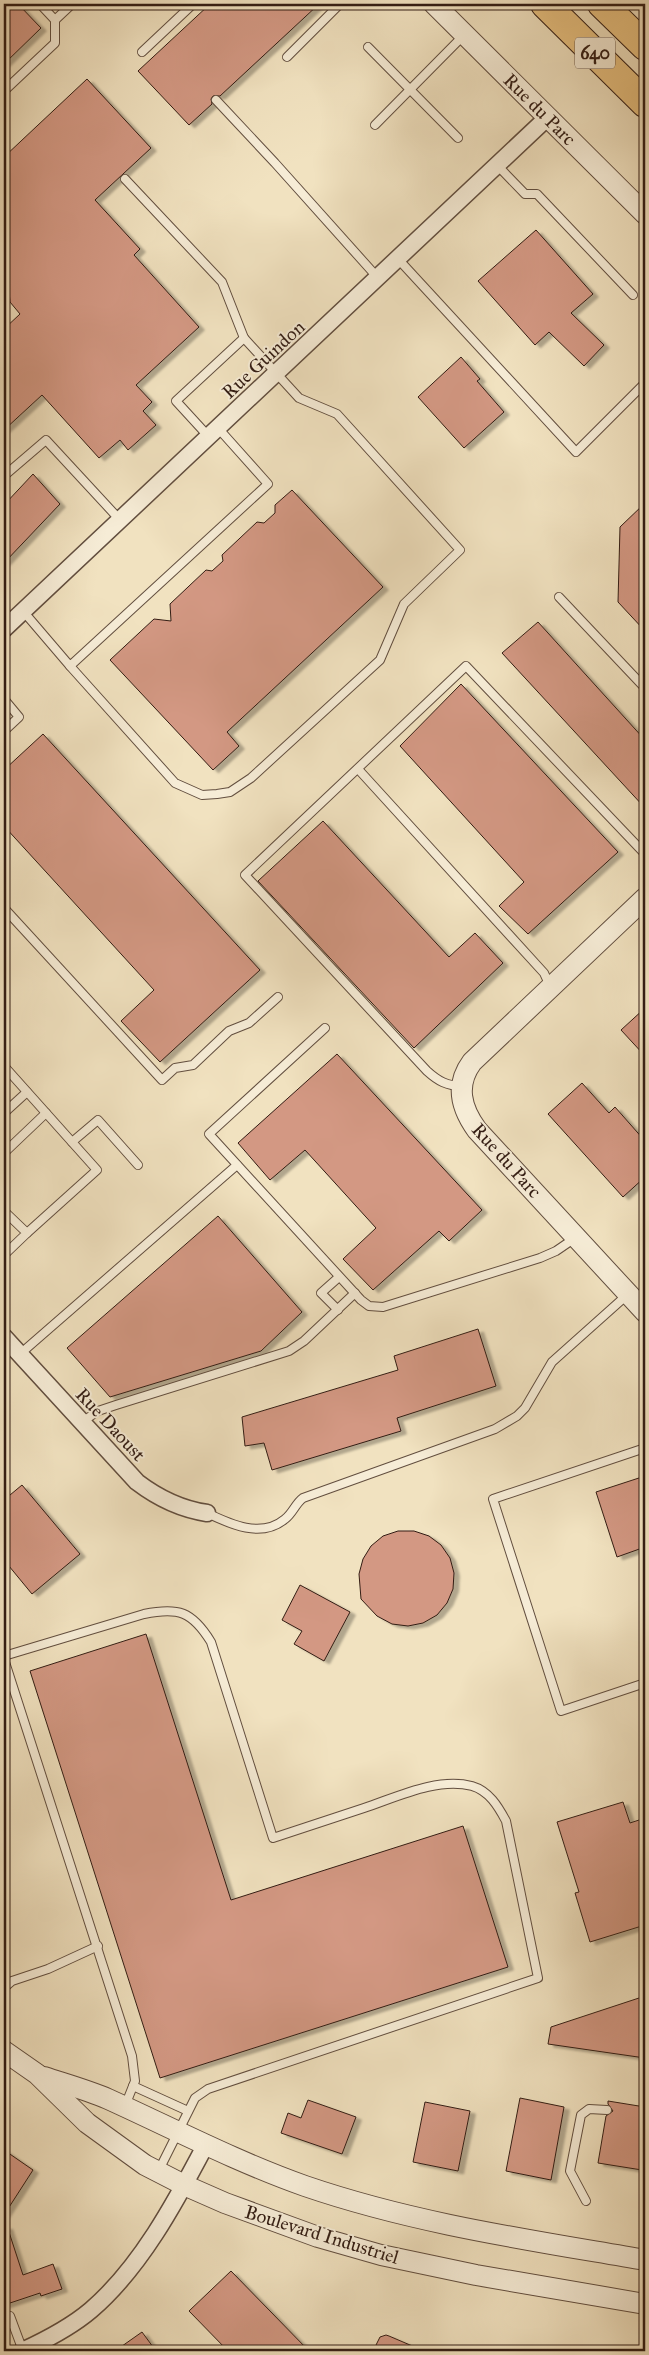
<svg xmlns="http://www.w3.org/2000/svg" width="649" height="2355" font-family="'IM FELL Great Primer',serif">
<style>
.building{fill:#d39883;stroke:#331d14;filter:url(#shadow)}
.lines{fill:none;stroke-linecap:round;stroke-linejoin:round}
.service-casing{stroke:#624e3f;stroke-width:10}
.minor-casing{stroke:#624e3f;stroke-width:19}
.tertiary-casing{stroke:#624e3f;stroke-width:22}
.motorway-casing{stroke:#331d14;stroke-width:30}
.service{stroke:#f6ecd6;stroke-width:8}
.minor{stroke:#f6ecd6;stroke-width:16}
.tertiary{stroke:#f6ecd6;stroke-width:20}
.motorway{stroke:#e8c180;stroke-width:28}
.labels{text-anchor:middle;stroke-width:4;stroke-linejoin:round;paint-order:stroke}
.shield{fill:#f6ecd6;stroke:#6e5b4e;stroke-width:1}
.shield-label{font-size:18px;font-weight:bold;fill:#331d14}
.street-label{font-size:19px;fill:#331d14;stroke:#f6ecd6}
</style>
<defs>
<filter id="shadow"><feDropShadow dx="5.5" dy="3" stdDeviation="1" flood-color="#0004"/></filter>
</defs>
<rect width="100%" height="100%" fill="#f1e2c0"/>
<filter id="stains"><feTurbulence type="fractalNoise" baseFrequency=".004" numOctaves="4"/><feColorMatrix values="0 0 0 0 .2 0 0 0 0 .09 0 0 0 0 .02 0 0 0 .5 -.17"/></filter>
<radialGradient id="worn" r=".72"><stop offset=".6" stop-color="#630" stop-opacity="0"/><stop offset="1" stop-color="#630" stop-opacity=".3"/></radialGradient>
<g class="building">
<polygon points="4,4 18,4 41,28 4,64"/>
<polygon points="210,4 319,4 220,96 213,96 211,99 212,104 189,125 138,71"/>
<polygon points="87,79 151,148 95,200 140,249 134,255 199,327 136,385 152,402 143,411 156,425 128,450 120,440 99,458 42,395 4,430 4,329 20,314 10,302 8,281 4,276 4,157"/>
<polygon points="536,230 593,294 571,313 604,345 584,366 549,332 535,345 478,281"/>
<polygon points="461,357 480,379 477,381 504,412 464,448 418,397"/>
<polygon points="33,474 60,504 4,563 4,505"/>
<polygon points="292,490 383,587 227,732 239,746 213,770 110,660 154,619 171,621 170,604 206,570 212,571 223,561 222,555 257,522 264,523 275,513 275,505"/>
<polygon points="645,503 645,631 618,602 620,527"/>
<polygon points="538,622 645,740 645,808 502,653"/>
<polygon points="461,684 618,852 528,934 499,906 524,882 400,746"/>
<polygon points="43,734 260,970 160,1062 121,1021 154,990 4,826 4,770"/>
<polygon points="323,821 449,957 475,933 503,963 414,1048 258,881"/>
<polygon points="645,1008 645,1056 621,1030"/>
<polygon points="337,1054 482,1210 449,1241 439,1231 373,1290 343,1259 376,1228 305,1150 270,1180 238,1143"/>
<polygon points="582,1083 609,1113 615,1107 645,1141 645,1177 623,1197 548,1114"/>
<polygon points="218,1216 302,1312 261,1351 110,1397 67,1348"/>
<polygon points="478,1329 496,1386 397,1418 401,1431 272,1470 264,1443 245,1446 242,1417 398,1370 394,1356"/>
<polygon points="645,1476 645,1547 617,1557 596,1492"/>
<polygon points="22,1485 80,1554 32,1594 4,1560 4,1500"/>
<polygon points="398,1531 414,1531 429,1536 441,1545 450,1558 454,1573 453,1589 447,1603 437,1615 423,1623 408,1626 392,1624 377,1616 361,1599 359,1574 363,1559 371,1546 383,1536"/>
<polygon points="300,1585 350,1612 324,1661 294,1644 302,1631 282,1620"/>
<polygon points="146,1634 231,1900 463,1826 508,1967 160,2078 30,1671"/>
<polygon points="623,1802 630,1823 645,1818 645,1925 590,1942 575,1893 579,1892 557,1822"/>
<polygon points="645,1996 645,2058 548,2044 551,2027"/>
<polygon points="520,2098 564,2107 551,2180 506,2171"/>
<polygon points="308,2100 356,2117 342,2154 281,2133 288,2113 301,2118"/>
<polygon points="608,2101 645,2107 645,2162 643,2161 642,2170 598,2163 606,2116 613,2111 608,2104"/>
<polygon points="425,2102 470,2111 458,2171 413,2162"/>
<polygon points="4,2150 33,2170 4,2215"/>
<polygon points="7,2226 23,2275 53,2264 62,2289 41,2296 40,2293 4,2305 4,2227"/>
<polygon points="231,2271 309,2351 228,2351 189,2311"/>
<polygon points="142,2332 156,2351 115,2351"/>
<polygon points="386,2335 389,2336 424,2351 373,2351 380,2337"/>
</g>
<g class="lines">
<g class="service-casing">
<g id="service">
<polyline points="55,20 72,4"/>
<polyline points="368,47 458,138"/>
<polyline points="142,52 193,4"/>
<polyline points="287,57 340,4"/>
<polyline points="4,91 55,43 55,20 40,4"/>
<polyline points="216,100 275,163 378,278"/>
<polyline points="375,125 464,35"/>
<polyline points="497,165 525,194 537,194 633,295"/>
<polyline points="125,179 222,282 244,338"/>
<polyline points="399,260 576,452 645,383"/>
<polyline points="4,476 46,440 120,520"/>
<polyline points="559,597 645,688"/>
<polyline points="23,611 70,666 268,484 218,428"/>
<polyline points="70,666 175,783 202,795 217,794 230,792 251,778 380,660 404,604 460,550 337,414 299,398 244,338 176,401 209,437"/>
<polyline points="4,699 19,717 4,731"/>
<polyline points="358,769 544,973 550,986"/>
<polyline points="4,908 162,1080 175,1068 193,1065 229,1031 249,1023 278,997"/>
<polyline points="325,1028 209,1134 361,1300 369,1306 383,1307 540,1258 556,1251 575,1238"/>
<polyline points="4,1066 97,1170 27,1233"/>
<path d="M462,1086C447,1086 438,1081 427,1071L245,875L466,666L645,854"/>
<polyline points="4,1113 27,1092"/>
<polyline points="72,1142 98,1120 138,1165"/>
<polyline points="4,1153 46,1113"/>
<polyline points="4,1211 27,1233 4,1255"/>
<polyline points="338,1310 321,1293 339,1277"/>
<polyline points="20,1354 237,1165"/>
<polyline points="82,1422 98,1411 116,1405 289,1351 304,1341 355,1293"/>
<polyline points="645,1448 493,1499 561,1711 645,1683"/>
<path d="M207,1513C230,1524 261,1539 285,1519C293,1513 295,1504 303,1498L495,1429L517,1416L525,1408L552,1362L627,1295"/>
<path d="M4,1656L144,1614C178,1607 192,1611 211,1642L273,1838C303,1828 334,1818 364,1808C397,1797 437,1777 472,1786C489,1791 498,1806 506,1821L538,1978L208,2089L195,2098L159,2170"/>
<polyline points="4,1659 132,2056 135,2081 125,2106"/>
<polyline points="4,1988 12,1981 48,1969 98,1946"/>
<polyline points="133,2086 188,2111"/>
<polyline points="586,2201 570,2171 581,2115 589,2109 607,2110"/>
<polyline points="10,2316 23,2351"/>
</g>
</g>
<g class="minor-casing">
<g id="minor">
<polyline points="4,629 548,117"/>
<path d="M4,1337L137,1482C158,1498 180,1509 207,1513"/>
<path d="M22,2351C46,2340 71,2327 91,2310C140,2268 175,2203 205,2146"/>
</g>
</g>
<g class="tertiary-casing">
<g id="tertiary">
<polyline points="434,4 645,214"/>
<path d="M645,898L472,1062C455,1085 461,1108 477,1130L645,1312"/>
<polyline points="4,2051 37,2074 87,2123 145,2165 184,2185 225,2203 318,2237 381,2255 476,2275 645,2304"/>
<path d="M44,2077C65,2084 87,2090 108,2099C174,2129 237,2162 305,2186C416,2224 530,2240 645,2260"/>
</g>
</g>
<g class="motorway-casing">
<g id="motorway">
<polyline points="545,4 645,103"/>
<polyline points="602,4 645,46"/>
</g>
</g>
<use href="#service" class="service"/>
<use href="#minor" class="minor"/>
<use href="#tertiary" class="tertiary"/>
<use href="#motorway" class="motorway"/>
</g>
<g class="labels">
<rect class="shield" x="575" y="37.5" width="40" height="31" rx="4"/>
<g class="shield-label">
<text x="595" y="59">640</text>
</g>
<g class="street-label">
<text transform="translate(540 109) rotate(45)" y="7">Rue du Parc</text>
<text transform="translate(263 359) rotate(-43)" y="7">Rue Guindon</text>
<text transform="translate(507 1160) rotate(48)" y="7">Rue du Parc</text>
<text transform="translate(111 1424) rotate(47)" y="7">Rue Daoust</text>
<text transform="translate(322 2234) rotate(17)" y="7">Boulevard Industriel</text>
</g>
</g>
<rect width="649" height="2355" fill="none" stroke="#f1e2c0" stroke-width="20"/>
<rect x="5" y="5" width="639" height="2345" fill="none" stroke="#331d14" stroke-width="2.5"/>
<rect x="10" y="10" width="629" height="2335" fill="none" stroke="#331d14"/>
<rect width="100%" height="100%" filter="url(#stains)"/>
<rect width="100%" height="100%" fill="url(#worn)"/>
</svg>
